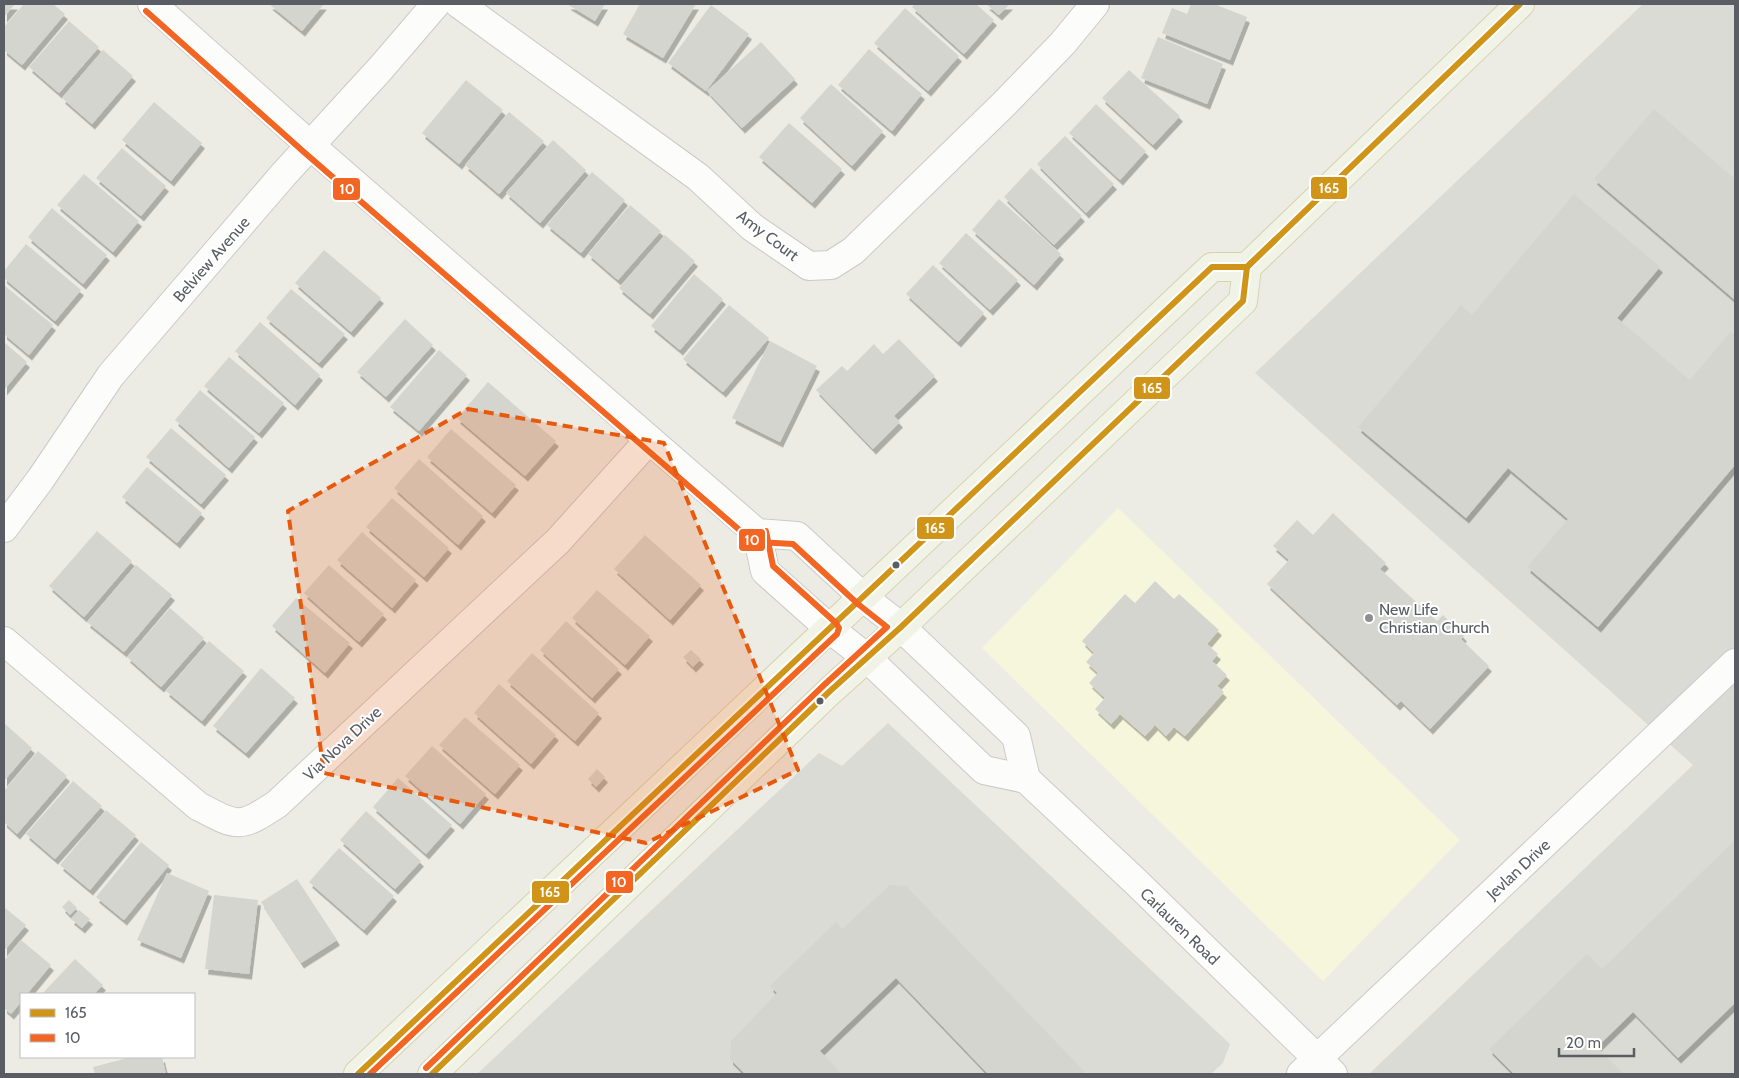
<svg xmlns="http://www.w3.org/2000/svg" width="1739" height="1078" font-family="Cabin,sans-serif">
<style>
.commercial{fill:#f6f6dd}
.industrial{fill:#dbdbd5}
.building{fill:#d5d5d0;filter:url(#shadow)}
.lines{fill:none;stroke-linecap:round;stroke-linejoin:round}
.minor-casing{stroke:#cacac9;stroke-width:30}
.major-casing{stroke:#d6d3b1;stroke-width:30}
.minor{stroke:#fcfcfb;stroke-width:28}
.major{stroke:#f2f3e7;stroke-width:28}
.bus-1-casing{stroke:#fff;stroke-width:10}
.bus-2-casing{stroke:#fff;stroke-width:10}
.bus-1{stroke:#d09419;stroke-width:6}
.bus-2{stroke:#f26522;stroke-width:6}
.marked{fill:#e8590c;fill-opacity:0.2;stroke:#e8590c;stroke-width:4;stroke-dasharray:10 6;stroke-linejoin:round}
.bus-dot{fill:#5b5d65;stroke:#fff;stroke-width:2}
.poi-dot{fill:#8e8f92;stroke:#fff;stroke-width:2}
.labels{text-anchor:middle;stroke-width:4;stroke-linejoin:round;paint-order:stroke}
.street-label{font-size:16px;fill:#5b5d65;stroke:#fff}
.poi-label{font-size:16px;fill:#5b5d65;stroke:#fff;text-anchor:start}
.line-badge{stroke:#fff;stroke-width:2}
.badge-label{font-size:14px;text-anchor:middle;font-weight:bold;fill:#fff}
</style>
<defs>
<filter id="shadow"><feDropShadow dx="3" dy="5.5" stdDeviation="0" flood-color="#0004"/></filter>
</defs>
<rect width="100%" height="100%" fill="#ecece5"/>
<polygon class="commercial" points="1118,508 1460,840 1323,981 982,648"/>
<g class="industrial">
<polygon points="1643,4 1735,4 1735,1074 1369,1074 1693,765 1255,373"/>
<polygon points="888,723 1230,1044 1223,1063 1211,1074 477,1074 819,753 842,766"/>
</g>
<g class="building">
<polygon points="4,4 15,4 4,17"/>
<polygon points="24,4 53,4 65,14 22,65 4,50 4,27"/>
<polygon points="269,4 324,4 302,31"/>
<polygon points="567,4 605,4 595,21"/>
<polygon points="640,4 696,4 663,58 623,34"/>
<polygon points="915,4 976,4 994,20 964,54 912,7"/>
<polygon points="986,4 1010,4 999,15"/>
<polygon points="1191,4 1214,4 1247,17 1230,60 1162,33 1172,8 1187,14"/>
<polygon points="711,5 749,34 706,91 668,63"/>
<polygon points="905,8 959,56 928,91 874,43"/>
<polygon points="69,21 99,47 59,93 29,67"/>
<polygon points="1158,37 1223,64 1207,104 1141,78"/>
<polygon points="761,42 795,79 742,128 707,91"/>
<polygon points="869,49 922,94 892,131 838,85"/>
<polygon points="103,50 133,76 92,124 62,98"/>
<polygon points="1129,70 1180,116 1153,145 1102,98"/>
<polygon points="466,80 503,110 459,164 422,133"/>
<polygon points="831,84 883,131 852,166 800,118"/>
<polygon points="154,102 202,143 171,181 122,140"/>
<polygon points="1096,104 1146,151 1120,180 1069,133"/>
<polygon points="1654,109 1735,179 1735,300 1594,179"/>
<polygon points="509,112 544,141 499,194 465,165"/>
<polygon points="789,123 842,169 812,203 759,157"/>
<polygon points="1065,136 1114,184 1086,213 1037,164"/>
<polygon points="553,140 586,170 540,223 506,193"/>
<polygon points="122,148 166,186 141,216 96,178"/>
<polygon points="1031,168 1082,216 1054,245 1004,197"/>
<polygon points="592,172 625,200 581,253 547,225"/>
<polygon points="84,174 139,221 113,252 57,205"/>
<polygon points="1574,194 1660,267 1617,318 1690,380 1731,331 1735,335 1735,465 1598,627 1527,567 1568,519 1508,468 1466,518 1358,427 1461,305 1472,315"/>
<polygon points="999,199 1061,254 1034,285 972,230"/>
<polygon points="630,205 661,231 618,280 588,254"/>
<polygon points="52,208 107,255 83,284 28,237"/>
<polygon points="966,233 1018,280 990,310 939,263"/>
<polygon points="665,235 695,261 650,314 619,288"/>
<polygon points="26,244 81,290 55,321 4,278 4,271"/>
<polygon points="324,250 381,298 351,332 295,283"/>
<polygon points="933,265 984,313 958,342 906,294"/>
<polygon points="694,274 723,299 680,350 651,326"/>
<polygon points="4,285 53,325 29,355 4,334"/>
<polygon points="291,289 345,334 319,363 266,318"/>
<polygon points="729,305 769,338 723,392 683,359"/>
<polygon points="405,319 433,345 386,397 357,372"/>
<polygon points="260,322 320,375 295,405 235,351"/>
<polygon points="899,339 935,376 894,416 900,422 873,449 816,390 842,366 847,371 874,344 883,354"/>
<polygon points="770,341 817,366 780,442 732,418"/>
<polygon points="4,342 27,362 4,390"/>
<polygon points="439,350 467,375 419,431 390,407"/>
<polygon points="229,357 284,403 259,433 204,386"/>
<polygon points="488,382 556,441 525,476 457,418"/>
<polygon points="200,390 255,437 229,468 175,420"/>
<polygon points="171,428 226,475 201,504 146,457"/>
<polygon points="451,429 516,485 492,513 427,457"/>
<polygon points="419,459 483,516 458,545 394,488"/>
<polygon points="147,467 202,513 177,543 122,497"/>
<polygon points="392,498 449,548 424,577 366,527"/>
<polygon points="1333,513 1386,563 1380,569 1437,621 1443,615 1464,636 1461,639 1489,666 1430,729 1401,701 1397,705 1267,584 1289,560 1273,546 1297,520 1313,535"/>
<polygon points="97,531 132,561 84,617 49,586"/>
<polygon points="362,532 416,580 392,608 337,560"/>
<polygon points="645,535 701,585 670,620 614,569"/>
<polygon points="136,565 172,595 124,652 87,622"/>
<polygon points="329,565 384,614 359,642 304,593"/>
<polygon points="1155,581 1174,599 1179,594 1219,630 1207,644 1218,654 1212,661 1227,675 1217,686 1224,692 1185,736 1174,727 1166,736 1155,725 1145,736 1120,714 1111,724 1095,709 1105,698 1089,683 1098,673 1086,662 1094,653 1082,641 1125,594 1135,603"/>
<polygon points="597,590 650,636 625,665 572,618"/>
<polygon points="296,598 350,643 325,673 272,626"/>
<polygon points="170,608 204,638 161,687 127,657"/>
<polygon points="566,621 619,669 592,698 540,650"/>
<polygon points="209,641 244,671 202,721 166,691"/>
<polygon points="691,650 701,659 693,667 683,657"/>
<polygon points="532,653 599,713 575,741 507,681"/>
<polygon points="261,668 295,698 246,753 213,726"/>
<polygon points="499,684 556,735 531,764 474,713"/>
<polygon points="465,717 520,765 495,794 439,745"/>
<polygon points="4,723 32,748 4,781"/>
<polygon points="432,746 486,794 460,824 405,776"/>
<polygon points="38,751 67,776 17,834 4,822 4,791"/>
<polygon points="597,769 605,777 596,787 588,779"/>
<polygon points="398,778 452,825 426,854 373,807"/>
<polygon points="73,781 102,806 55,859 26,834"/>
<polygon points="106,810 136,835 90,890 60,865"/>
<polygon points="366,811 421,861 395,889 340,840"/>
<polygon points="1735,840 1735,1003 1678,1058 1633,1012 1597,1047 1624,1074 1514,1074 1489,1049 1587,954 1602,969"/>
<polygon points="141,842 169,865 124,920 96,897"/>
<polygon points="339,848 394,896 364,930 309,882"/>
<polygon points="167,873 209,891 181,958 137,940"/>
<polygon points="297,879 337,940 301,963 261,902"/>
<polygon points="890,885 906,886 1085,1072 1085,1074 988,1074 896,978 820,1051 842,1074 745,1074 730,1059 731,1041 777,993 770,986 836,922 842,929"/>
<polygon points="214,895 258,900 249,974 205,969"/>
<polygon points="69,900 77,908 70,915 62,907"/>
<polygon points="4,907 26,925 4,951"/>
<polygon points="79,910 90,919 82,928 71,919"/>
<polygon points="21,940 51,965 27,994 21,994 21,1002 11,1014 4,1008 4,961"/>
<polygon points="75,959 103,985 94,994 42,994"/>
<polygon points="131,1057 162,1057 166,1074 95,1074 93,1067"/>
</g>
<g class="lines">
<g class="minor-casing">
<g id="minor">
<polyline points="152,4 311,146 757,533 797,536 864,598 901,627 1016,736 1026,779"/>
<polyline points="459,4 698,177 752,227 809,266 831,265 853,251 1004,104 1063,43 1095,4"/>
<polyline points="4,528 40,480 111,375 284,174 381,68 436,4"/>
<polyline points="757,533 765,571 830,629 867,658 984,770 1026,779 1136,882 1333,1074"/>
<path d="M4,641L198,806C238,827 239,829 277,804L558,541L649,440"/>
<polyline points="1301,1074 1735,663"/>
</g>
</g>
<g class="major-casing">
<g id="major">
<polyline points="358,1074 1212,267 1247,267"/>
<polyline points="432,1074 830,691 901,627 1243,301 1247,267 1520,4"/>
</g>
</g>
<use href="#minor" class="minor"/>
<use href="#major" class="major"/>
<g class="bus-1-casing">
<g id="bus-1">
<polyline points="358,1074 1212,267 1247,267 1520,4"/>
<polyline points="432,1074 830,691 901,627 1243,301 1247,267 1275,240"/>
</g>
</g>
<g class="bus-2-casing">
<g id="bus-2">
<polyline points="146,11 305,153 751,540 756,542 793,544 858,604 887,627 824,685 426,1068"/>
<polyline points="370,1074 837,634 839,628 836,623 773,566 766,531"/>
</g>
</g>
<use href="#bus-1" class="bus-1"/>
<use href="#bus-2" class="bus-2"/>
</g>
<path class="marked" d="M468,409L664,443L798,770L646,843L324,773L288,511Z"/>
<g class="bus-dot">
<circle cx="896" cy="565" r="4.5"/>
<circle cx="820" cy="701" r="4.5"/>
</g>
<circle class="poi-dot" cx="1369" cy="618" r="5"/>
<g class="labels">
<g class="street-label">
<text transform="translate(768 235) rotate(37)" y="6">Amy Court</text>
<text transform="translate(211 259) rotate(-49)" y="6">Belview Avenue</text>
<text transform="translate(342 743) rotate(-43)" y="6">Via Nova Drive</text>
<text transform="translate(1518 869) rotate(-43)" y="6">Jevlan Drive</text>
<text transform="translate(1180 926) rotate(44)" y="6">Carlauren Road</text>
</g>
<g class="poi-label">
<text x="1379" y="615">New Life<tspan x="1379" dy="18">Christian Church</tspan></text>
</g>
</g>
<g class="line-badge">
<rect x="1310" y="176" width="38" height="24" rx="5" fill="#d09419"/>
<rect x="332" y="177" width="29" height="24" rx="5" fill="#f26522"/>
<rect x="1133" y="376" width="38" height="24" rx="5" fill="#d09419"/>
<rect x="916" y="516" width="39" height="24" rx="5" fill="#d09419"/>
<rect x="738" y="528" width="28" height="24" rx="5" fill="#f26522"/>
<rect x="605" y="870" width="29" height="24" rx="5" fill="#f26522"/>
<rect x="531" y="880" width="39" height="24" rx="5" fill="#d09419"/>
</g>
<g class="badge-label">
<text x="1329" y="193">165</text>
<text x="347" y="194">10</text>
<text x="1152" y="393">165</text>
<text x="935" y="533">165</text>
<text x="752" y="545">10</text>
<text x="619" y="887">10</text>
<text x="550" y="897">165</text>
</g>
<rect width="1739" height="1078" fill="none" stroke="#5b5d65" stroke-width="10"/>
<rect x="20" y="993" width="175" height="65" fill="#ffffff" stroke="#bdbec1"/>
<rect x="30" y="1009" width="25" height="8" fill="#d09419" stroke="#bdbec1"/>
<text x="65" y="1018" font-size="15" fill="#5b5d65">165</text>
<rect x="30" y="1034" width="25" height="8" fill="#f26522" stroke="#bdbec1"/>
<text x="65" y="1043" font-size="15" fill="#5b5d65">10</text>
<path d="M1559 1048v8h75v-8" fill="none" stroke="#5b5d65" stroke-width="2.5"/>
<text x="1566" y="1048" font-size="15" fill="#5b5d65" stroke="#ffffff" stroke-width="4" paint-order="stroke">20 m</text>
</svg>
